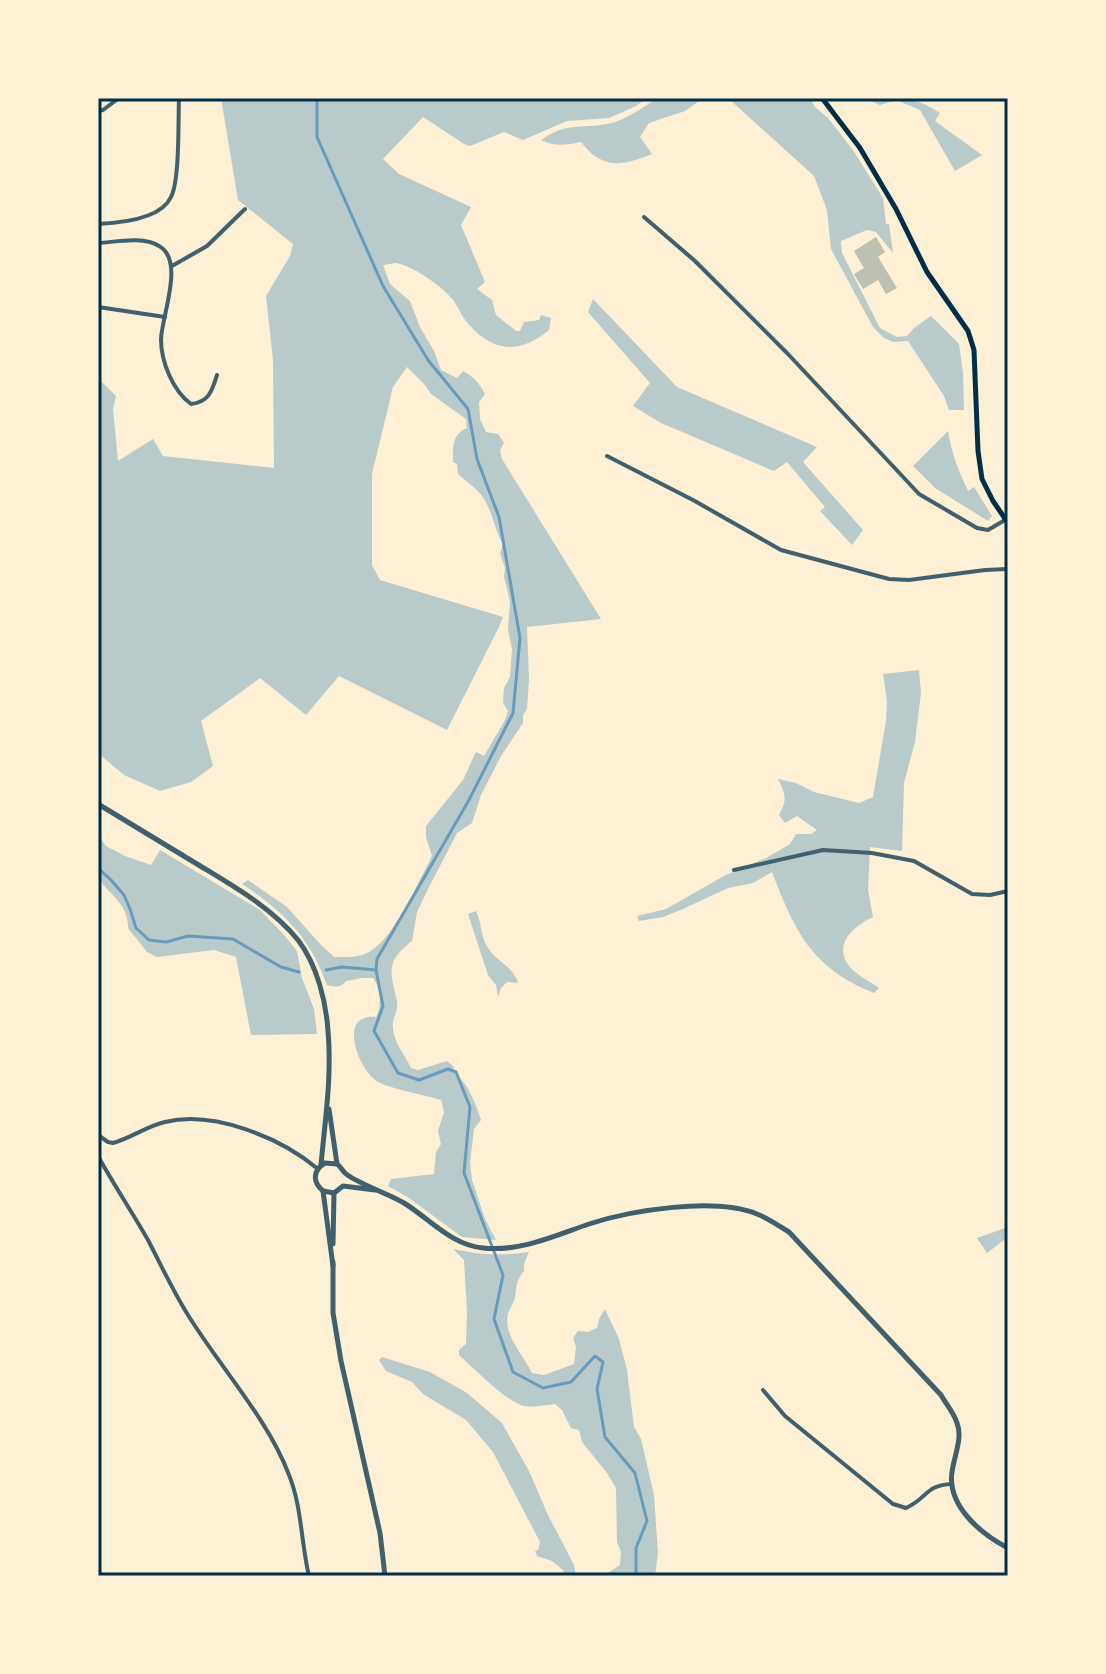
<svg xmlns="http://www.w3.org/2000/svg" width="1106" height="1674" font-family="Literata,serif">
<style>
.green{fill:#b9caca}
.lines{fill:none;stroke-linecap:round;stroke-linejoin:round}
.stream{stroke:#669bbc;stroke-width:3}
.building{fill:#bec0b2}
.minor{stroke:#3f606c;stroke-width:4}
.tertiary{stroke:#3f606c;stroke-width:5}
.secondary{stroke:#003049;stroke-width:5}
.neatline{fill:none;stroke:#003049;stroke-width:3}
</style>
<rect width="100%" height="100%" fill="#fdf0d5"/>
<g class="green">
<path d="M221,98H647L636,106L609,118L567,121L523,140L504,132L470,146L464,144L423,117L383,159L399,174L471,207L461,225L485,282L477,289L492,300L496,315L516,331H520L524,322L539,320L541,315L551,318L549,330C517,357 488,351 463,317C460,312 457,306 454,301C443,287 414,266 396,263C394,263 385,265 383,265L390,284L410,301L420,327L434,351L441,370L457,378L463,371C474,377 479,383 485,394L479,402L480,419L486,432L498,434L504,443L500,450L502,459L601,619L527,627L529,679L527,709L523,715V723L501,756L481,795L472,823L457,833L429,887L417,912L412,941C384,963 391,972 397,1002C398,1010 395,1014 393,1021C391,1040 404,1052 411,1068L418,1070L447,1061L453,1066L455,1074C468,1082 476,1105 481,1120L474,1129L470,1162L472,1180L485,1219L496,1240L462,1237L409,1198L388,1186L391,1179L434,1174L436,1152L441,1144L438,1131L444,1112L441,1100C426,1095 383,1088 374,1079C357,1065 338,1013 376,1017C382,1006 381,988 373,978H362L346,981C341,988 335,987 327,985C310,937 283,911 242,884L248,880L287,907L321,945L334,957C344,957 356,958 365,954C393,943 418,882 432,856L426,837V826L463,780L476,752L484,756L505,720L508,711L503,703L504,688L510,677L512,649L508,630L510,601L504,577L505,568L500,553L503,544C494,529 492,509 482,496C476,488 466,481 458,474L457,464L453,462C453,447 452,434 467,428L466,419L431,394L425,385L407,367L393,387L372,474V565L380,580L503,617L498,629L447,730L339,676L306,715L260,678L201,721L213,766L191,782L160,791L124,775L98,753V378L116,396L113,409L118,461L153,439L163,456L274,468L273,360L266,296L290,256L293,244L238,200Z"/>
<path d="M658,98H712L702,99L685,111L649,123L640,137L652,154C622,166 602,170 581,142C567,145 555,147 541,140C567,122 579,129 607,124C625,121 643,107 658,98Z"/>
<polygon points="728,98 810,98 815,107 828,118 853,150 883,198 886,224 889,224 893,253 876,232 867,230 841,241 842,253 880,328 897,337 907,336 914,328 931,316 959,344 963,373 964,410 949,410 944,396 908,341 893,342 884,338 873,327 831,249 827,210 814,176"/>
<path d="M864,98C896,98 912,94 940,113L935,121L982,155L955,171L920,110L896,100L880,105Z"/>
<polygon points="593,299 677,387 817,447 803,462 863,530 852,545 820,511 825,507 787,462 774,471 661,423 633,406 650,383 588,312"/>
<path d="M948,431C951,452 959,472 968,491L974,487L992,516L988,521L935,488L913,466Z"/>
<path d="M919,670L921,693L915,742L904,783L902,851L870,847L868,890L873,917C856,925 834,942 847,963C853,973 869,981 879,988L874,993C812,968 795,932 772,872L753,883L728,888L683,909L663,917L639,921L637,916L666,909L724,876L766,858L790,844L796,834H811L817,830L797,816L785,823L779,815C788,799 785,794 778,779L796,783L814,792L859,803L873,797L886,721L887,701L883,674Z"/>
<path d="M98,835L106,846L125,856L151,865L160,850L260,910L284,935L297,951L302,978L314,1009L317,1034L251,1035L236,957L214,950L157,957L147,952L128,928C129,900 102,892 98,874C96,862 98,847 98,835Z"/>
<path d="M476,911C482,923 480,936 488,948C498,963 513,966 518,983L507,982L501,988L498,997L496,985L488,975L468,914Z"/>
<polygon points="1008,1227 1008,1237 987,1253 977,1238"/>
<path d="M453,1249C481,1255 500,1256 529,1252L524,1264V1271C515,1281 517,1289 514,1301C513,1302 509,1312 508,1313C503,1336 523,1354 532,1373L544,1375L574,1364L576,1347L573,1338L578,1331L588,1332L597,1328L599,1319L605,1309L619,1339L627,1370L634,1427L641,1439L654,1495L658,1553L655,1576H603L620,1565L621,1552L617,1542L616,1488L607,1473L582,1442L579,1430L571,1428L562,1410L555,1404C545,1405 534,1408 524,1406C505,1401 475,1369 459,1355V1350L466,1344L467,1312L464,1260Z"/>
<polygon points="382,1357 430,1372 467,1393 502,1423 529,1471 548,1515 574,1565 576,1576 564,1576 563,1570 552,1561 537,1556 535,1551 538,1550 540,1542 493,1452 466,1420 423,1394 412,1382 386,1371 379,1360"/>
</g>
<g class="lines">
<g class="stream">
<polyline points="317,98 317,137 383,286 428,360 468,409 477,459 499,517 520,638 513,713 469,800 377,959 376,970 383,1006 374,1031 398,1073 419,1080 448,1069 456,1072 470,1107 464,1173 503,1275 494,1319 513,1372 543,1388 571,1382 595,1356 603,1362 597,1389 605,1437 635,1473 647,1521 636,1548 636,1576"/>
<polyline points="98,868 111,880 124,895 130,909 136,928 149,940 166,942 188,936 233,939 281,967 299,972"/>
<polyline points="326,970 342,967 376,970"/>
</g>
</g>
<polygon class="building" points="876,237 885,252 878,257 897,288 886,294 878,280 863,289 854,274 864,268 854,251"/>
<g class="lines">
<g class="minor">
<polyline points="98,111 103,110 119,98"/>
<polyline points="644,217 695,261 788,354 919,494 977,528 988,530 1005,520"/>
<path d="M98,224C119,223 161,219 171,197C180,179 178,121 179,98"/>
<path d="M98,243C116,242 143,236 159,246C185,260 162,315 161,339C161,362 173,391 191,404C209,402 212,391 217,375"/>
<polyline points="172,266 207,246 245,209"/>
<polyline points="98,307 165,317"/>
<polyline points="607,456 693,500 781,550 889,579 909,580 985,570 1008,569"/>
<polyline points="734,870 823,850 872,853 914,861 972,894 990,895 1008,891"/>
<path d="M98,1135L108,1142L113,1143C131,1138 147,1126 165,1122C214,1110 281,1138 318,1169"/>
<path d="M98,1156C114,1185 132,1212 148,1240C161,1265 173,1291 188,1315C220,1367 268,1419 289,1475C302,1507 301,1543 309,1576"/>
<path d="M763,1390L785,1416L893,1504L906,1508C928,1498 925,1485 952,1484"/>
</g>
<g class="tertiary">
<path d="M98,804C131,824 164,844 197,864C233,886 271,907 298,940C317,965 326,1001 328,1031C332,1077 325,1120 321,1165"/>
<polyline points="329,1109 337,1164"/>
<polyline points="323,1191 334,1193 343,1186 375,1190"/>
<polyline points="333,1244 334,1193"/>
<polyline points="333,1262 333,1313 341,1361 380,1533 385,1576"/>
<path d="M333,1266L323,1191C312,1182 313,1170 325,1163L337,1164C340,1166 342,1170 345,1173C354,1182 391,1195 404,1203C430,1219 451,1245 483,1248C520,1252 554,1236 589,1224C632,1210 714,1197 757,1214C768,1218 779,1226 789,1232L941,1395C946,1404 954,1413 957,1423C963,1438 954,1456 952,1472C947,1506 981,1534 1008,1548"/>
</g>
<polyline class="secondary" points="822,98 860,148 896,209 927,272 968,331 974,350 978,451 982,479 993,501 1008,523"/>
</g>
<rect width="1106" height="1674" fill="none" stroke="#fdf0d5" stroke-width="200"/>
<rect x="100" y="100" width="906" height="1474" class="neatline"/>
</svg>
